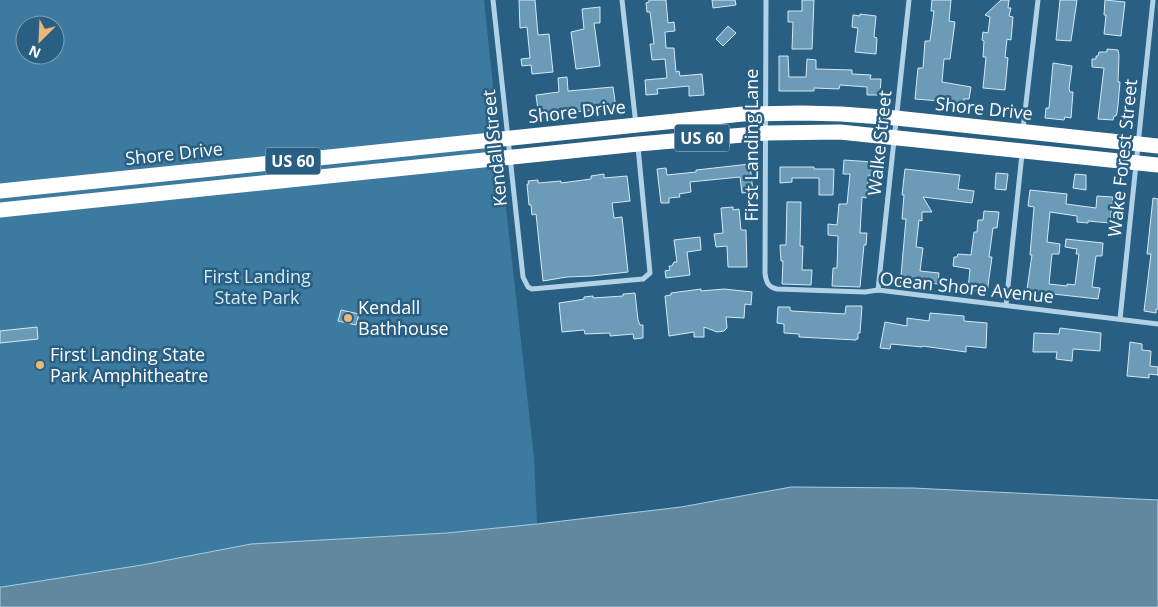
<svg xmlns="http://www.w3.org/2000/svg" width="1158" height="607" font-family="'Open Sans',sans-serif">
<style>
.green{fill:#3d7a9f;fill-rule:evenodd}
.water{fill:#62889f;stroke:#a6cfe6}
.building{fill:#6c9bb7;stroke:#d4e9f5}
.lines{fill:none;stroke-linecap:round;stroke-linejoin:round}
.street{stroke:#b1d2e6;stroke-width:5}
.highway{stroke:#fff;stroke-width:15}
.poi-dot{fill:#edb778;stroke:#285f82;stroke-width:2}
.labels{text-anchor:middle;stroke-width:5;stroke-linejoin:round;paint-order:stroke}
.shield{fill:#285f82;stroke:#becfda;stroke-width:1}
.shield-label{font-size:16px;font-weight:bold;fill:#fff}
.street-label{font-size:18px;fill:#fff;stroke:#285f82}
.park-label{font-size:18px;fill:#d4e9f5;stroke:#285f82}
.poi-label{font-size:18px;fill:#fff;stroke:#285f82;text-anchor:start}
</style>
<rect width="100%" height="100%" fill="#285f82"/>
<path class="green" d="M0,0H484L502,172L534,457L537,524L447,533L251,544L142,565L0,587ZM25,25H55V55H25Z"/>
<polygon class="water" points="791,487 913,488 1158,500 1158,607 0,607 0,587 2,587 142,565 251,544 447,533 537,524 681,507"/>
<g class="building">
<polygon points="519,0 535,0 538,35 549,34 553,72 532,74 531,65 522,66 521,59 530,58 527,27 520,28"/>
<polygon points="649,0 666,0 668,23 674,22 675,31 665,32 666,48 674,48 676,72 679,71 680,76 702,74 704,95 689,96 689,86 657,89 658,94 646,95 645,80 667,78 665,59 652,60 650,44 654,44 650,12 647,12 646,3 649,2"/>
<polygon points="712,0 735,0 736,5 713,8"/>
<polygon points="802,0 814,0 812,49 792,49 793,22 788,22 788,11 802,11"/>
<polygon points="932,0 951,0 949,21 955,22 950,59 944,59 942,82 971,87 969,99 964,99 964,105 953,104 953,102 915,99 918,68 923,68 925,41 930,41 934,11 931,11"/>
<polygon points="1001,0 1009,0 1008,8 1011,8 1009,16 1013,17 1011,40 1007,39 1005,57 1008,58 1005,90 983,88 986,57 983,57 984,41 982,40 983,32 988,33 990,17 985,15"/>
<polygon points="1060,0 1077,0 1071,41 1056,40"/>
<polygon points="1105,0 1125,2 1121,36 1104,34 1106,15 1104,15"/>
<polygon points="600,7 600,23 594,23 600,66 576,69 571,32 584,29 582,9"/>
<polygon points="860,14 876,16 874,37 877,38 876,54 855,52 858,28 852,27 853,15 860,16"/>
<polygon points="728,26 736,33 723,46 716,39"/>
<polygon points="1107,49 1118,50 1119,55 1118,82 1120,82 1118,105 1117,113 1116,116 1114,116 1113,120 1098,119 1104,68 1092,67 1092,59 1096,59 1096,56 1098,56 1099,52 1107,52"/>
<polygon points="779,56 788,56 789,77 806,77 807,59 816,60 816,69 852,70 852,74 871,75 870,79 881,79 880,95 867,95 867,87 840,85 839,89 814,88 814,91 779,91"/>
<polygon points="1053,63 1072,66 1069,89 1070,92 1073,92 1071,118 1065,117 1064,120 1045,118 1046,108 1049,108"/>
<polygon points="567,77 568,91 613,87 616,108 554,114 554,116 539,118 536,95 559,92 558,78"/>
<polygon points="844,160 873,162 872,175 869,175 866,198 862,197 860,233 867,233 866,245 864,245 860,287 832,286 833,268 837,268 838,236 828,235 828,224 837,225 839,204 847,204 850,174 843,174"/>
<polygon points="750,164 753,192 742,193 740,177 690,182 691,192 679,194 680,197 669,198 669,203 661,203 657,169 666,168 667,175 696,172 696,170"/>
<polygon points="780,167 814,167 814,169 834,169 833,195 819,195 819,178 792,178 792,182 780,183"/>
<polygon points="905,169 960,175 958,189 974,191 972,203 923,197 932,212 922,212 922,221 919,220 916,247 923,248 920,271 939,273 938,284 912,281 911,288 900,287 906,219 902,219 904,195 902,195"/>
<polygon points="996,173 1008,174 1006,190 995,189"/>
<polygon points="604,174 604,178 627,176 630,201 612,203 614,218 622,217 628,272 592,276 567,277 543,281 536,214 532,215 531,205 529,205 527,184 529,184 528,181 538,180 538,183 561,181 561,183 591,179 591,176"/>
<polygon points="1075,174 1086,175 1086,190 1073,188"/>
<polygon points="1030,190 1067,194 1066,204 1096,208 1097,196 1113,197 1110,223 1088,221 1088,223 1077,222 1077,216 1050,212 1047,242 1060,244 1059,254 1052,254 1049,284 1067,286 1067,284 1075,285 1079,254 1076,254 1077,249 1065,247 1066,239 1103,243 1102,256 1096,256 1092,287 1100,288 1098,299 1053,294 1052,299 1026,296 1032,255 1030,255 1034,207 1028,206"/>
<polygon points="1153,198 1158,199 1158,309 1156,309 1156,313 1144,311 1151,254 1147,254"/>
<polygon points="787,202 801,202 800,246 803,246 802,270 812,270 811,285 782,284 783,261 781,261 780,245 786,245"/>
<polygon points="733,207 733,210 739,209 741,230 746,230 747,267 728,267 727,246 716,247 714,234 723,233 721,208"/>
<polygon points="984,211 999,212 997,228 993,228 989,257 992,257 987,293 968,290 970,269 953,266 954,257 957,257 958,254 971,255 974,232 977,232 978,220 983,220"/>
<polygon points="700,237 701,250 687,252 690,275 666,278 665,271 670,270 669,266 672,266 674,262 677,262 674,240"/>
<polygon points="701,289 701,291 724,289 752,292 751,305 745,304 744,318 726,317 727,328 724,331 717,332 704,327 704,337 694,337 694,332 669,336 665,296 671,295 671,293"/>
<polygon points="635,293 638,320 640,325 643,325 643,338 634,339 633,334 610,336 610,333 585,334 584,330 562,332 559,303 579,300 584,299 584,297 593,296 593,298 623,296 623,294"/>
<polygon points="846,306 862,306 860,333 858,333 858,339 856,339 856,340 799,337 799,334 784,333 784,324 777,323 778,307 790,307 790,310 792,311 845,314"/>
<polygon points="341,310 359,314 356,325 338,321"/>
<polygon points="930,313 964,316 964,321 987,323 986,348 966,346 966,352 922,346 922,347 891,344 890,349 880,348 885,322 907,326 907,318 929,321"/>
<polygon points="37,327 38,339 0,343 0,331"/>
<polygon points="1060,328 1101,333 1100,351 1073,349 1072,361 1056,359 1057,352 1033,352 1034,333 1059,334"/>
<polygon points="1130,342 1142,344 1142,350 1151,351 1150,366 1158,367 1158,375 1149,374 1149,378 1127,376"/>
</g>
<g class="lines">
<g class="street">
<polyline points="493,0 523,277 528,287 532,289 643,279 650,273 638,147"/>
<polyline points="622,0 636,125"/>
<path d="M766,0L765,273C766,282 768,287 777,289L865,292L878,290L1158,324"/>
<polyline points="1023,129 1038,0"/>
<polyline points="878,290 909,0"/>
<polyline points="1006,305 1022,154"/>
<polyline points="1120,319 1153,0"/>
</g>
<g class="highway">
<polyline points="0,191 743,114 802,113 841,114 896,118 1158,146"/>
<polyline points="0,210 638,144 766,133 840,132 1158,165"/>
</g>
</g>
<g class="poi-dot">
<circle cx="348" cy="318" r="5"/>
<circle cx="40" cy="365" r="5"/>
</g>
<g class="labels">
<g class="shield">
<rect x="674.5" y="124.5" width="55" height="27" rx="4"/>
<rect x="265.5" y="147.5" width="55" height="27" rx="4"/>
</g>
<g class="shield-label">
<text x="702" y="144">US 60</text>
<text x="293" y="167">US 60</text>
</g>
<g class="street-label">
<text transform="translate(984 109) rotate(6)" y="6">Shore Drive</text>
<text transform="translate(577 112) rotate(-6)" y="6">Shore Drive</text>
<text transform="translate(880 143) rotate(-84)" y="6">Walke Street</text>
<text transform="translate(752 145) rotate(-90)" y="6">First Landing Lane</text>
<text transform="translate(495 148) rotate(-96)" y="6">Kendall Street</text>
<text transform="translate(174 154) rotate(-6)" y="6">Shore Drive</text>
<text transform="translate(1123 158) rotate(-84)" y="6">Wake Forest Street</text>
<text transform="translate(967 288) rotate(6)" y="6">Ocean Shore Avenue</text>
</g>
<g class="park-label">
<text x="257" y="283">First Landing<tspan x="257" dy="21">State Park</tspan></text>
</g>
<g class="poi-label">
<text x="358" y="314">Kendall<tspan x="358" dy="21">Bathhouse</tspan></text>
<text x="50" y="361">First Landing State<tspan x="50" dy="21">Park Amphitheatre</tspan></text>
</g>
</g>
<g transform="translate(40 40) rotate(204)"><circle r="24" fill="#285f82" stroke="#7e9fb4"/>
<path d="M0-4L9 19L0 12L-9 19Z" fill="#edb778"/>
<text y="-8" font-size="14" font-weight="bold" text-anchor="middle" fill="#ffffff">N</text>
</g>
</svg>
